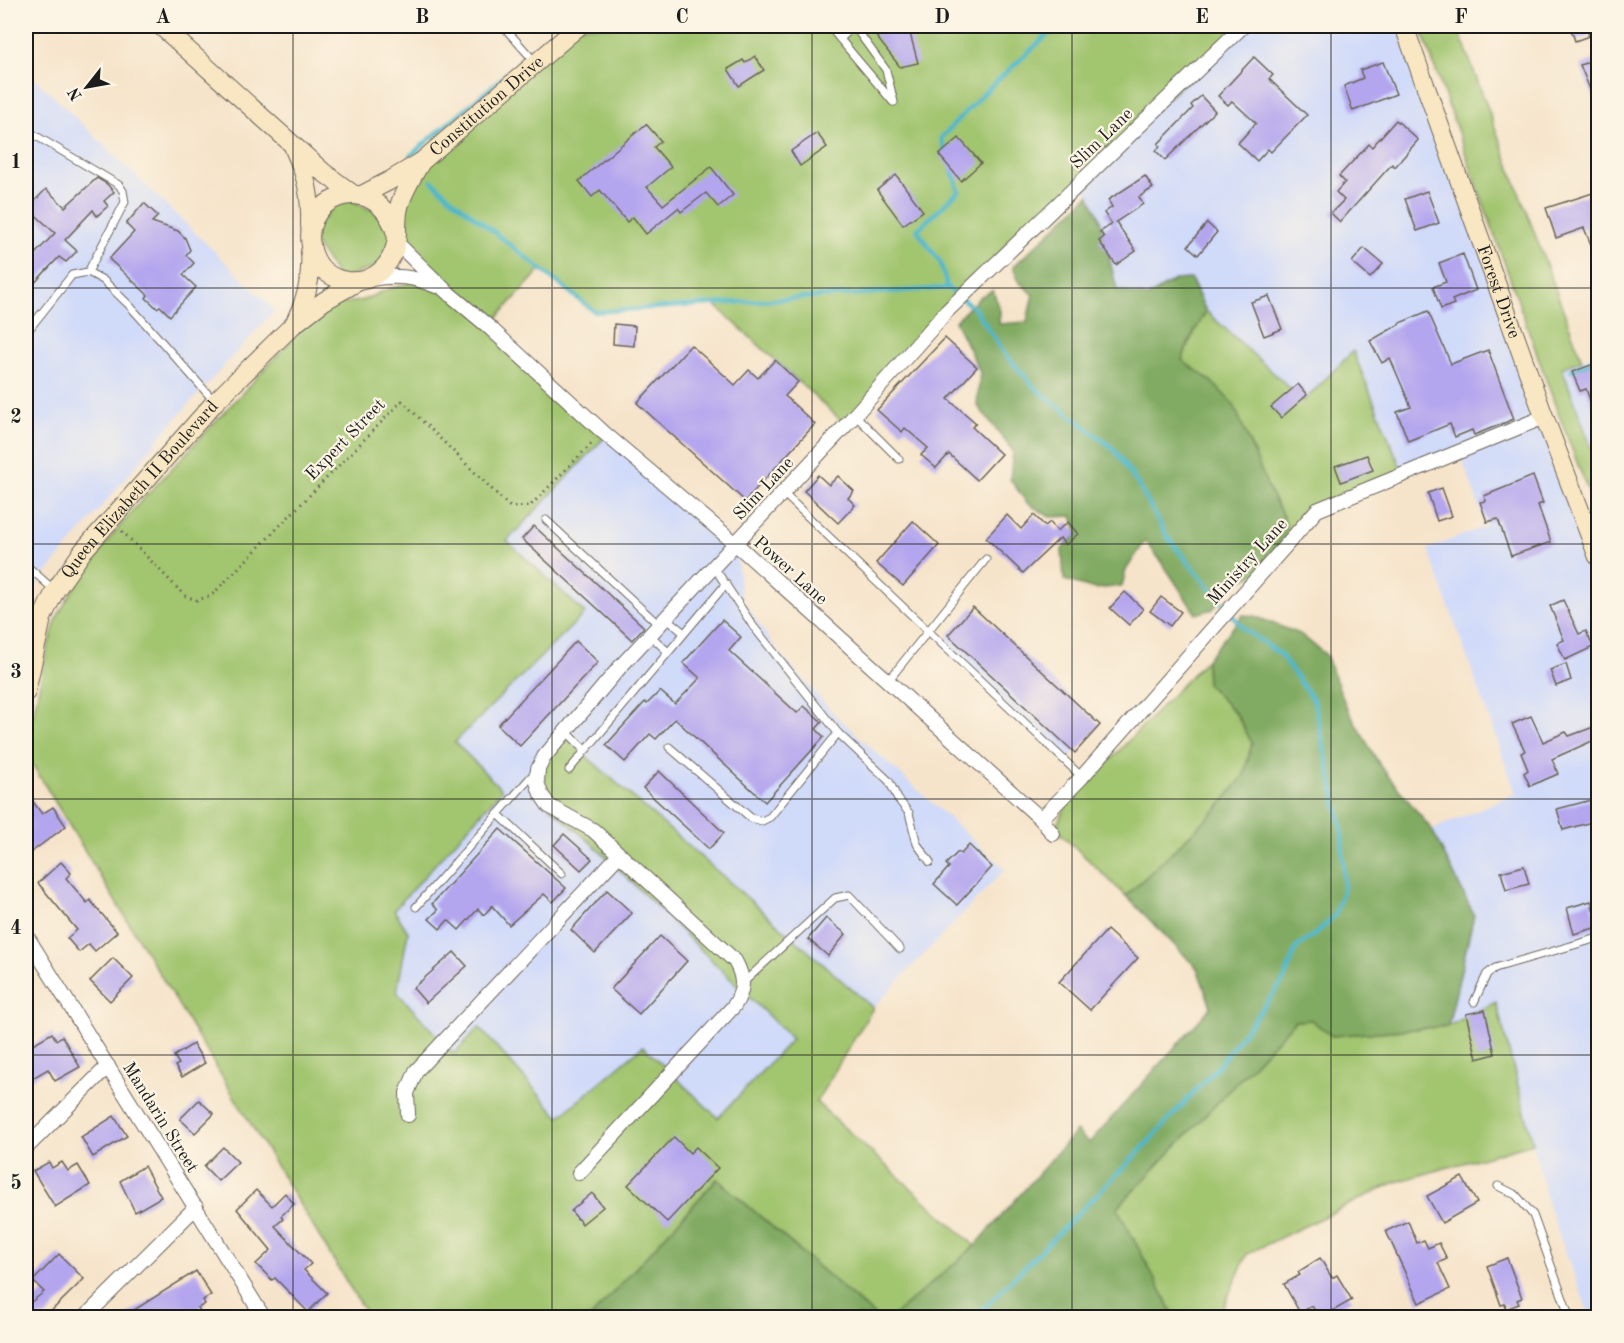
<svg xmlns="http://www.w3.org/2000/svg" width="1624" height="1343" font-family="'Old Standard TT',serif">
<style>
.built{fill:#d0daf9}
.green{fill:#a2c56f;stroke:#5f7046;stroke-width:1.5}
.forest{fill:#81aa62;stroke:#4e633f;stroke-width:1.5}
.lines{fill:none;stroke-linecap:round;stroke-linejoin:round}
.stream{stroke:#4db7ca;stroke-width:4.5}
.building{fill:#b4a6ee}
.lane-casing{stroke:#686259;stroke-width:9}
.street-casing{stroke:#686259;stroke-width:16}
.secondary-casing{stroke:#686259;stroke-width:20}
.path{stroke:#686259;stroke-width:3;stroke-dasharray:1.5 4.5;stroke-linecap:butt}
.lane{stroke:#fff;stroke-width:7}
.street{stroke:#fff;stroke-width:14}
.secondary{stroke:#f9e7c3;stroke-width:18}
.grid{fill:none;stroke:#1c1c1c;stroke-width:1.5;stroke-opacity:0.55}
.labels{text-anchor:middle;stroke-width:4.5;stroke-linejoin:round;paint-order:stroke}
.street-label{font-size:18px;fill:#1c1c1c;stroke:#fcf5e5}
.neatline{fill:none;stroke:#1c1c1c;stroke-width:2}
.grid-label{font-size:20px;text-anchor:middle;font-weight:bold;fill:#1c1c1c}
</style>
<rect width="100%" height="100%" fill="#fcf5e5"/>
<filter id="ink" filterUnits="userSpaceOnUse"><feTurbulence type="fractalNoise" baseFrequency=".0167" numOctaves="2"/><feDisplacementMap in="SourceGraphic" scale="12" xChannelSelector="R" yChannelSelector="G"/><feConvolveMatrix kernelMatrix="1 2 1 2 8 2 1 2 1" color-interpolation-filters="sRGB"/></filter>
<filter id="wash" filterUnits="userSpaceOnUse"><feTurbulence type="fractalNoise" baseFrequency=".008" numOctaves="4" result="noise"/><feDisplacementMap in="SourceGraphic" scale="24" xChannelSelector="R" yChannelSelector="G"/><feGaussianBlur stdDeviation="1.35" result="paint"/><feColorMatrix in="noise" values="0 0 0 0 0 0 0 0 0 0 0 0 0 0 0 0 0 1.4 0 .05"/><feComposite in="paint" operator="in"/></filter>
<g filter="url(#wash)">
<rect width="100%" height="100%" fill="#f6e4ca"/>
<g class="built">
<polygon points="1243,26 1406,26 1598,557 1598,1317 1590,1317 1549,1208 1496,1003 1448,1026 1474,915 1432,830 1516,793 1428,549 1486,526 1460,453 1404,475 1353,351 1304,401 1206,311 1191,279 1175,280 1147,297 1117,290 1099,215 1081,182"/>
<polygon points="26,70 275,310 171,424 27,596 26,595"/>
<polygon points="1598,353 1598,466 1562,368"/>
<polygon points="605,437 736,544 741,597 777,650 835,715 1005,869 873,1008 563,735 549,806 598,849 792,1038 718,1118 643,1046 559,1117 479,1027 454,1054 397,992 408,932 394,910 502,790 455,743 585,613 507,541"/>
<polygon points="973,607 1100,725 1066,762 941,643"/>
</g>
<g class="green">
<polygon points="579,26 1243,26 947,311 846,425 714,304 595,312 541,269 489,327 605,437 507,541 585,613 455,742 502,790 394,910 408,932 397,992 454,1054 479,1027 559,1117 643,1046 718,1118 792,1039 598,849 549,806 537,782 562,735 873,1008 816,1102 975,1246 892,1317 876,1317 717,1179 591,1317 368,1317 26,754 26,738 34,711 46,654 57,617 82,574 132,511 301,330 334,304 361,301 388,289 413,282 438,291 396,242 390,261 340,280 309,235 342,196 392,220 421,162"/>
<polygon points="1420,26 1457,26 1582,360 1562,368 1598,466 1598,517 1557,410"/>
<polygon points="1206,311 1304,401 1353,351 1404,475 1317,510 1262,571 1284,518 1270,492 1182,360 1189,343"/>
<polygon points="1206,660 1207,684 1237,715 1252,743 1244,776 1218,808 1126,896 1059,832 1056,826 1066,806"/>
<polygon points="1496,1002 1533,1143 1393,1183 1247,1254 1219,1317 1175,1317 1117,1208 1295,1021 1311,1020 1332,1036 1448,1026"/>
</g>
<g class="forest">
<path d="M1089,195L1099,215L1117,290L1147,297L1175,280L1191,279L1206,311L1189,342L1182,360L1211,381L1234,405L1270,492L1284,518L1287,530L1262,571L1232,584L1213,609L1196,614C1179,590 1165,563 1145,541L1126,570L1122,586L1095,589L1064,580L1062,549L1078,534L1072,516L1050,517L1027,503L1010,479L1013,451L977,405L980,372L955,321L981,296L993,290L1000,311L999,324L1027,322L1033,294L1018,281L1013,267Z"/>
<polygon points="1243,615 1254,616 1300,634 1326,655 1346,706 1381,767 1432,830 1474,915 1448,1026 1332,1036 1311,1020 1295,1021 1117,1208 1175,1317 892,1317 975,1246 1076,1131 1089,1143 1211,1007 1197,968 1126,896 1218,808 1244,775 1252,743 1237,715 1207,684 1206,660"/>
<polygon points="717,1179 876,1317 591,1317"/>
</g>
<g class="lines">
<g class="stream">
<polyline points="539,46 563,26"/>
<polyline points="946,153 941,138 984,93 1057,26"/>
<polyline points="410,156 524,59"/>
<polyline points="432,181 451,198 595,312 948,288 975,309 1005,354 1035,388 1114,449 1137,483 1168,538 1244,629 1280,654 1314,701 1342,829 1344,887 1335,915 1320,930 1296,948 1284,980 1219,1065 1140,1151 974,1318"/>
<polyline points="948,289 940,262 917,230 959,191 951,167"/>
<polyline points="1571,370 1598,360"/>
</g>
</g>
<g id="blocks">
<g class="building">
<polygon points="868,26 908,26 918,63 900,67"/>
<polygon points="1570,26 1586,26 1589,36 1575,41"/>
<polygon points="755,56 764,70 739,86 728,69 743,60 745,63"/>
<polygon points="1254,57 1273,75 1269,79 1307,115 1271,152 1268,149 1257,161 1238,143 1256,123 1232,101 1228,105 1218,96"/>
<polygon points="1594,60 1599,70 1598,109 1580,65"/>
<polygon points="1383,62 1396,94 1353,111 1344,86 1363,78 1360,70"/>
<polygon points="1201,96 1215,111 1165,160 1156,151 1160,146 1158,144 1193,108 1191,105"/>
<polygon points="1396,120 1418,140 1395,167 1392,164 1340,222 1331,213 1344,200 1336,192 1345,182 1339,176 1369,144 1372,147"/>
<polygon points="646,124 661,141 654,147 671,167 647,187 663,205 711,167 733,195 718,207 706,193 681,212 678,208 646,234 633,217 627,222 600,190 592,197 579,181"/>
<polygon points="817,133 827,147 800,166 791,151"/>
<polygon points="959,138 981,163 961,181 939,155"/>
<polygon points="896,175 923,211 903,225 877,190"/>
<polygon points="1145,176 1153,188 1139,197 1143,204 1116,222 1136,251 1116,265 1099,241 1104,237 1100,232 1112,224 1104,213 1112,207 1108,200"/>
<polygon points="97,178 107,184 114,192 104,201 108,206 97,216 93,210 65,240 77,251 66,262 59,257 26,292 26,247 34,255 55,233 28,208 46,189 65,207"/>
<polygon points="1427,191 1439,223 1417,231 1405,199"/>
<polygon points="1599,191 1599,261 1598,261 1584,228 1556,238 1546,208"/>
<polygon points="144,203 158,216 152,222 178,231 185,238 190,250 186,255 194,263 183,275 196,287 170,316 160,306 157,308 146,298 148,295 109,259 134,232 126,224"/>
<polygon points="1207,223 1217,232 1198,255 1188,246"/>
<polygon points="1364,248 1383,264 1370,278 1352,262"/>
<polygon points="1463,254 1476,290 1452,300 1454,304 1441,309 1433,287 1446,282 1439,263"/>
<polygon points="1269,296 1282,329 1264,336 1251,302"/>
<polygon points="1428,311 1451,364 1488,350 1514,419 1474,435 1472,430 1455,437 1450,424 1408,441 1397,412 1411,407 1390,358 1382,363 1370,341 1400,324 1400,323"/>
<polygon points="614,324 635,326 634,346 613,344"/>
<polygon points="945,338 977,367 948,399 976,423 972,427 1001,454 977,480 949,454 936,468 921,455 928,448 905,428 902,432 877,410"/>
<polygon points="691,345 735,385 749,370 758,378 775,360 798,382 785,396 815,424 745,501 637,403"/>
<polygon points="1599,362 1599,419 1597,419 1586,389 1580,391 1572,372"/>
<polygon points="1298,384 1307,395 1281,418 1271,407"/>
<polygon points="1367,455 1373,470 1341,482 1335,466"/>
<polygon points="818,475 829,485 838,476 854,491 848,498 855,505 838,523 804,491"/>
<polygon points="1533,476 1543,503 1538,505 1551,542 1511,556 1498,519 1487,522 1480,502 1486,501 1484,496"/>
<polygon points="1442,488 1452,516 1437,521 1428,493"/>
<polygon points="1007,515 1021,529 1034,515 1045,526 1050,522 1057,531 1068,522 1078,534 1065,545 1060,538 1023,573 986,538"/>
<polygon points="913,521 939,545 903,586 876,563"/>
<polygon points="534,526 644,627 632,640 522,539"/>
<polygon points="1125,592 1143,609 1129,625 1110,608"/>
<polygon points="1161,597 1181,612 1170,626 1150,611"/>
<polygon points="1563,600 1579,634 1586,631 1593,647 1565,660 1557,643 1564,640 1550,606"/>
<polygon points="973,607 1100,725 1075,753 948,635"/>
<polygon points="722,620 741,637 729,651 797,713 804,706 822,722 816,729 824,737 765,802 675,719 656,739 650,734 625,762 606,745 645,702 647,704 660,691 675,704 700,678 683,663"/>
<polygon points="576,641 598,662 520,746 498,725"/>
<polygon points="1566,664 1571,680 1556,686 1550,670"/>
<polygon points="1531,716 1543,742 1566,732 1569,736 1599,725 1599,738 1552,759 1558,774 1530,786 1524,773 1528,770 1521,753 1525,751 1512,724"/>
<polygon points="659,771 724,833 709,849 643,788"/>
<polygon points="26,792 42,814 53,807 66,826 26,856"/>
<polygon points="1599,798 1599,820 1563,830 1557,809"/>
<polygon points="500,829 566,888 553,902 544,894 509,925 492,906 484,915 478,909 459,930 448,920 440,929 429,919 438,910 432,904"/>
<polygon points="564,834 592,859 581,870 554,845"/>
<polygon points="969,845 992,867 957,905 934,884 949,867 946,864 958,852 961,854"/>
<polygon points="61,862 71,873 66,878 87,903 90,900 117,932 95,951 89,944 79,952 67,938 77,930 38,883"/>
<polygon points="1524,866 1529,884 1506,890 1501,872"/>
<polygon points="607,890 632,913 595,953 571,930"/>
<polygon points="1591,901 1598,927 1574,934 1567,908"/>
<polygon points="826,918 846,934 828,956 808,939"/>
<polygon points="1107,930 1138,958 1090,1010 1059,982"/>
<polygon points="660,936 687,961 639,1014 611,989"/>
<polygon points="454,952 467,966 426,1003 413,988"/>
<polygon points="113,958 133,978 110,1001 90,981"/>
<polygon points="1485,1010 1495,1054 1477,1059 1466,1014"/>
<polygon points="52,1033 56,1040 62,1036 80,1067 55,1081 48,1069 26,1082 26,1048"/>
<polygon points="193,1044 205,1063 182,1077 175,1066 179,1064 174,1056"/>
<polygon points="199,1100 214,1114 195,1133 180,1119"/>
<polygon points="114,1116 127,1136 93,1157 81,1137"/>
<polygon points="674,1137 690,1153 696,1147 718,1168 667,1222 628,1185"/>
<polygon points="223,1147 238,1162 218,1181 204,1166"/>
<polygon points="49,1162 52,1168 62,1162 68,1171 78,1165 90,1185 55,1207 33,1171"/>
<polygon points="144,1166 161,1197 135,1212 120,1181"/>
<polygon points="1462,1177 1477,1203 1442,1223 1427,1196"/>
<polygon points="256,1190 272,1206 285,1193 294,1204 281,1216 283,1219 275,1226 311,1264 304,1270 327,1293 308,1312 275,1278 272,1280 256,1264 271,1250 237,1209"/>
<polygon points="592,1193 603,1207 582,1224 571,1211"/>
<polygon points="1408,1221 1417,1243 1424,1240 1428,1248 1439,1243 1447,1259 1438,1263 1450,1289 1419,1303 1386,1231"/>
<polygon points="59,1254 84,1279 45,1317 26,1317 26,1306 44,1292 33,1281"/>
<polygon points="1320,1258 1332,1278 1337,1275 1352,1300 1322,1317 1319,1317 1312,1306 1300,1313 1284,1284 1300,1275 1298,1272"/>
<polygon points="1507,1258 1522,1298 1517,1300 1519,1304 1506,1309 1505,1304 1501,1305 1487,1266"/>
<polygon points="196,1271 211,1295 203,1300 205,1304 198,1308 204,1317 123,1317"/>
</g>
</g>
</g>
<g filter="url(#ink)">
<use href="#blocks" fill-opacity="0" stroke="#686259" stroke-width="1.5"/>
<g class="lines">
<g class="lane-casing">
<g id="lane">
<polyline points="503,26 535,62"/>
<polyline points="829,26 893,102"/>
<polyline points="840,39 854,26 886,70 894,102"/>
<polyline points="26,130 119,185 123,191 125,202 88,272"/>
<polyline points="26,333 72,275 88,272 103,280 129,305 215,402"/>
<polyline points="855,415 899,459"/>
<polyline points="783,493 1082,777"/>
<polyline points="546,520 659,625"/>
<polyline points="26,565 53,589"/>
<polyline points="714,567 753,626 838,733 889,781 898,799 909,813 917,844 930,862"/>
<polyline points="666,618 684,633"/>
<polyline points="650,635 668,652"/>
<polyline points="888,681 986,559"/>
<polyline points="566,731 585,750"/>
<polyline points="669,747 751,818 762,821 770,817 838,733"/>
<polyline points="569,770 726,584"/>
<polyline points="498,814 562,874"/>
<polyline points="416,907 536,771"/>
<polyline points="744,982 835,898 849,895 900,949"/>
<polyline points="1474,1002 1487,974 1495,968 1598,938"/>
<polyline points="1498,1186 1516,1195 1533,1215 1570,1318"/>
</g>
</g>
<g class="street-casing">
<g id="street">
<polyline points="396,242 446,291 489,327 603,432 736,544 1041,819 1053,834"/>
<path d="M370,279C394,275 414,276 436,286"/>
<polyline points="1041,819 1082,777 1317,510 1544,417"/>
<polyline points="26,935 264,1318"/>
<polyline points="408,1115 407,1093 416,1071 619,855"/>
<polyline points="26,1148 108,1066"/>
<path d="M579,1173L734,1006C744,990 745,979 735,961L593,830L549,806L541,794L537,782L538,769L544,757L620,667L846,425L947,311L1243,26"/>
<polyline points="84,1318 196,1207"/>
</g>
</g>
<g class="secondary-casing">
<g id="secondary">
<polyline points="161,26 323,172 354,195"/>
<path id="s1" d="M1404,26L1542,411L1598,557"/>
<path d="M294,149C307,177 311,196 310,226"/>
<path id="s2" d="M360,196L389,181L421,162L579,26"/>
<path d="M396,234C376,164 289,199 315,258C321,271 333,279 347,281C372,284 390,268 396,244C398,232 396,219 399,207C403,191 413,176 421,162"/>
<path d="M296,320C307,298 312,277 310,252"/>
<path id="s3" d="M26,692L42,618L55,591L83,551L215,402L293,325L324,301L357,282"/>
</g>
</g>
<polyline class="path" points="122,531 185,596 197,600 211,596 402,401 510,507 530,506 593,442"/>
<use href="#lane" class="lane"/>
<use href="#street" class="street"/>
<use href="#secondary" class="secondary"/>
</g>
</g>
<path class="grid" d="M293,26V1318M552,26V1318M812,26V1318M1072,26V1318M1331,26V1318M26,288H1598M26,544H1598M26,799H1598M26,1055H1598"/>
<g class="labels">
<g class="street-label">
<text dy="6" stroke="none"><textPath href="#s2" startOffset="156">Constitution Drive</textPath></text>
<text transform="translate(1101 138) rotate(-44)" y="6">Slim Lane</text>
<text dy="6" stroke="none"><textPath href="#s1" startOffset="282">Forest Drive</textPath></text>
<text transform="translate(345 439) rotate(-46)" y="6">Expert Street</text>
<text transform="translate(763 488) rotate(-47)" y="6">Slim Lane</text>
<text dy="6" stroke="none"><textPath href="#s3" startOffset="238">Queen Elizabeth II Boulevard</textPath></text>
<text transform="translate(1247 561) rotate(-48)" y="6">Ministry Lane</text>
<text transform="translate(791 570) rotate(42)" y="6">Power Lane</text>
<text transform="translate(161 1117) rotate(58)" y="6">Mandarin Street</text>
</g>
</g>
<rect width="1624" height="1343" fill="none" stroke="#fcf5e5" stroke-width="66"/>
<g transform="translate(87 87) rotate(239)" stroke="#fcf5e5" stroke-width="4.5" paint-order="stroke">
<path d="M0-4.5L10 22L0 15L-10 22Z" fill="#1c1c1c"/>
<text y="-9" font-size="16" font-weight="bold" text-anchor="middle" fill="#1c1c1c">N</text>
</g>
<rect x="33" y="33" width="1558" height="1277" class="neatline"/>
<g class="grid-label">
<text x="163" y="23">A</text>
<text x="422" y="23">B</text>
<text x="682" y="23">C</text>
<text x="942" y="23">D</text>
<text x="1202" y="23">E</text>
<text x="1461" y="23">F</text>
<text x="16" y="168">1</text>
<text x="16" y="423">2</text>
<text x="16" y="678">3</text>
<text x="16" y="934">4</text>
<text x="16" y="1189">5</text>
</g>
</svg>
